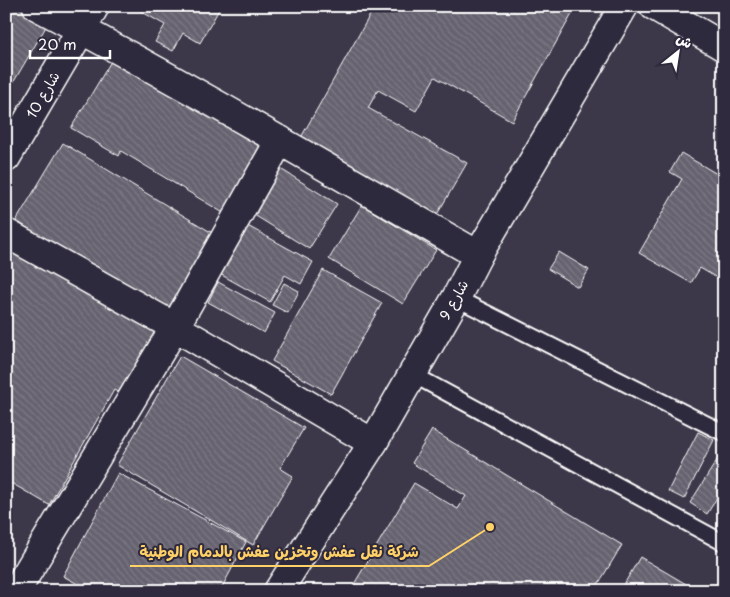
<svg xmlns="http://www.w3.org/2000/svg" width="730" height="597" font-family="'Playpen Sans','Playpen Sans Arabic',sans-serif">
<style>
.building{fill:url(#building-back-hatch);stroke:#fff}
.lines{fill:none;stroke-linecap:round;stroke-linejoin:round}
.lane-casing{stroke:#fff;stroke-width:19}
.street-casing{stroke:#fff;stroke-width:31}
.secondary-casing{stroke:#fff;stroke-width:31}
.lane{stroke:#2f2a3d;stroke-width:15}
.street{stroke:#2f2a3d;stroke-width:28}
.secondary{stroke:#2f2a3d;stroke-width:28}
.labels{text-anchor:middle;stroke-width:4;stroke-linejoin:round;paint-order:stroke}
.street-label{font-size:14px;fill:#fff;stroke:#2f2a3d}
.leader{fill:none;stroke:#ffd166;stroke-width:2}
.callout-dot{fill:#ffd166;stroke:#2f2a3d;stroke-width:2}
.callout-label{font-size:15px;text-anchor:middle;font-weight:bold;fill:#ffd166;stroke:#2f2a3d;stroke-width:4;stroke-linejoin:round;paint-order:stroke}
</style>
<defs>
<pattern id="building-back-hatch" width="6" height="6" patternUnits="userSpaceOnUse" patternTransform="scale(1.25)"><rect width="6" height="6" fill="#666270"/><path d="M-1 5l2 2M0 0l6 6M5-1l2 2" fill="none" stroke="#7d7a85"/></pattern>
</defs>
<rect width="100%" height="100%" fill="#3c3749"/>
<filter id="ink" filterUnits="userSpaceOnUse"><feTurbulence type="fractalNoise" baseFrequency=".02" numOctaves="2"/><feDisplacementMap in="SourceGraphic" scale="10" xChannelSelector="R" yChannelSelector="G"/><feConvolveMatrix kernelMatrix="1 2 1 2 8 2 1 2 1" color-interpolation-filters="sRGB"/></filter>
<g filter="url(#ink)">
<g class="building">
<polygon points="6,6 15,6 47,25 6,95"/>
<polygon points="138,6 221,6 200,43 183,33 173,51 155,42 165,25 137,9"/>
<polygon points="375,6 574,6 576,7 512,121 435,77 416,111 378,90 368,108 467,163 435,218 299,141"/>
<polygon points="116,53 267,144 225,214 121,151 119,156 71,128"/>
<polygon points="63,143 214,234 166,312 16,221"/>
<polygon points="681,153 724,178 724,279 722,281 700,268 691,283 639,253 682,179 670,172"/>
<polygon points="279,168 337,204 309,249 251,213"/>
<polygon points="362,205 436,250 403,304 329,259"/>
<polygon points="244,224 313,262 301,284 285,275 270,302 218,273"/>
<polygon points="6,247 163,336 128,398 114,390 49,505 6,480"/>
<polygon points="559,252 589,270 578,287 548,269"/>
<polygon points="323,270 382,303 331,394 272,361"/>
<polygon points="218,282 275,313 264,333 208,302"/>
<polygon points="284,283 299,291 288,313 272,305"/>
<polygon points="180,356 304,428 280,468 293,476 253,545 117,465"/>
<polygon points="432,430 622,545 594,591 350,591 414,483 458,509 466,496 412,463"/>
<polygon points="698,432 714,440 684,499 668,491"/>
<polygon points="724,449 724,486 707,514 690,503"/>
<polygon points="118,473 246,542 220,591 91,591 63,576"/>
<polygon points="640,557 698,591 620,591"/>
</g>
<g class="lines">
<g class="lane-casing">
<g id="lane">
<polyline points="456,298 724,433"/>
<polyline points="412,374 724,543"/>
</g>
</g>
<g class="street-casing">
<g id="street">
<path d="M37,6C187,85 332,171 478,255"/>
<polyline points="654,6 724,47"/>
<polyline points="6,158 95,6"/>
<polyline points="6,233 175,327 373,443"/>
<polyline points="16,591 175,327 280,140"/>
</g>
</g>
<g class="secondary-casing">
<polyline id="secondary" points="278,591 373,443 456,298 478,255 624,6"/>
</g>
<use href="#lane" class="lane"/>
<use href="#street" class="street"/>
<use href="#secondary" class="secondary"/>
</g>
</g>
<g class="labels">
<g class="street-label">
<text transform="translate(43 95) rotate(-60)" y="5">شارع 10</text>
<text transform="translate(454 300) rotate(-61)" y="5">شارع 9</text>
</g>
</g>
<path class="leader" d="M490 527L429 566H130"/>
<circle class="callout-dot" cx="490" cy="527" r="5"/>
<g class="callout-label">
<text x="279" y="557">شركة نقل عفش وتخزين عفش بالدمام الوطنية</text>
</g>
<rect width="730" height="597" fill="none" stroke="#2f2a3d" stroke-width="25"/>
<rect x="12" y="12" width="705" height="572" fill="none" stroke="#fff" stroke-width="2" filter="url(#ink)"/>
<g transform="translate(678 52) rotate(30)" stroke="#2f2a3d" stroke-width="4" paint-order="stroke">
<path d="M0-4L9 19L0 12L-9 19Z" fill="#ffffff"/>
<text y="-8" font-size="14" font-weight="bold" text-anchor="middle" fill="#ffffff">ش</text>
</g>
<path d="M30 50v8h80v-8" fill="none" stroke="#ffffff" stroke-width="2.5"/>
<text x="38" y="50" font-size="15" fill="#ffffff" stroke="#2f2a3d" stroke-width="4" paint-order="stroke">20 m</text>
</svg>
